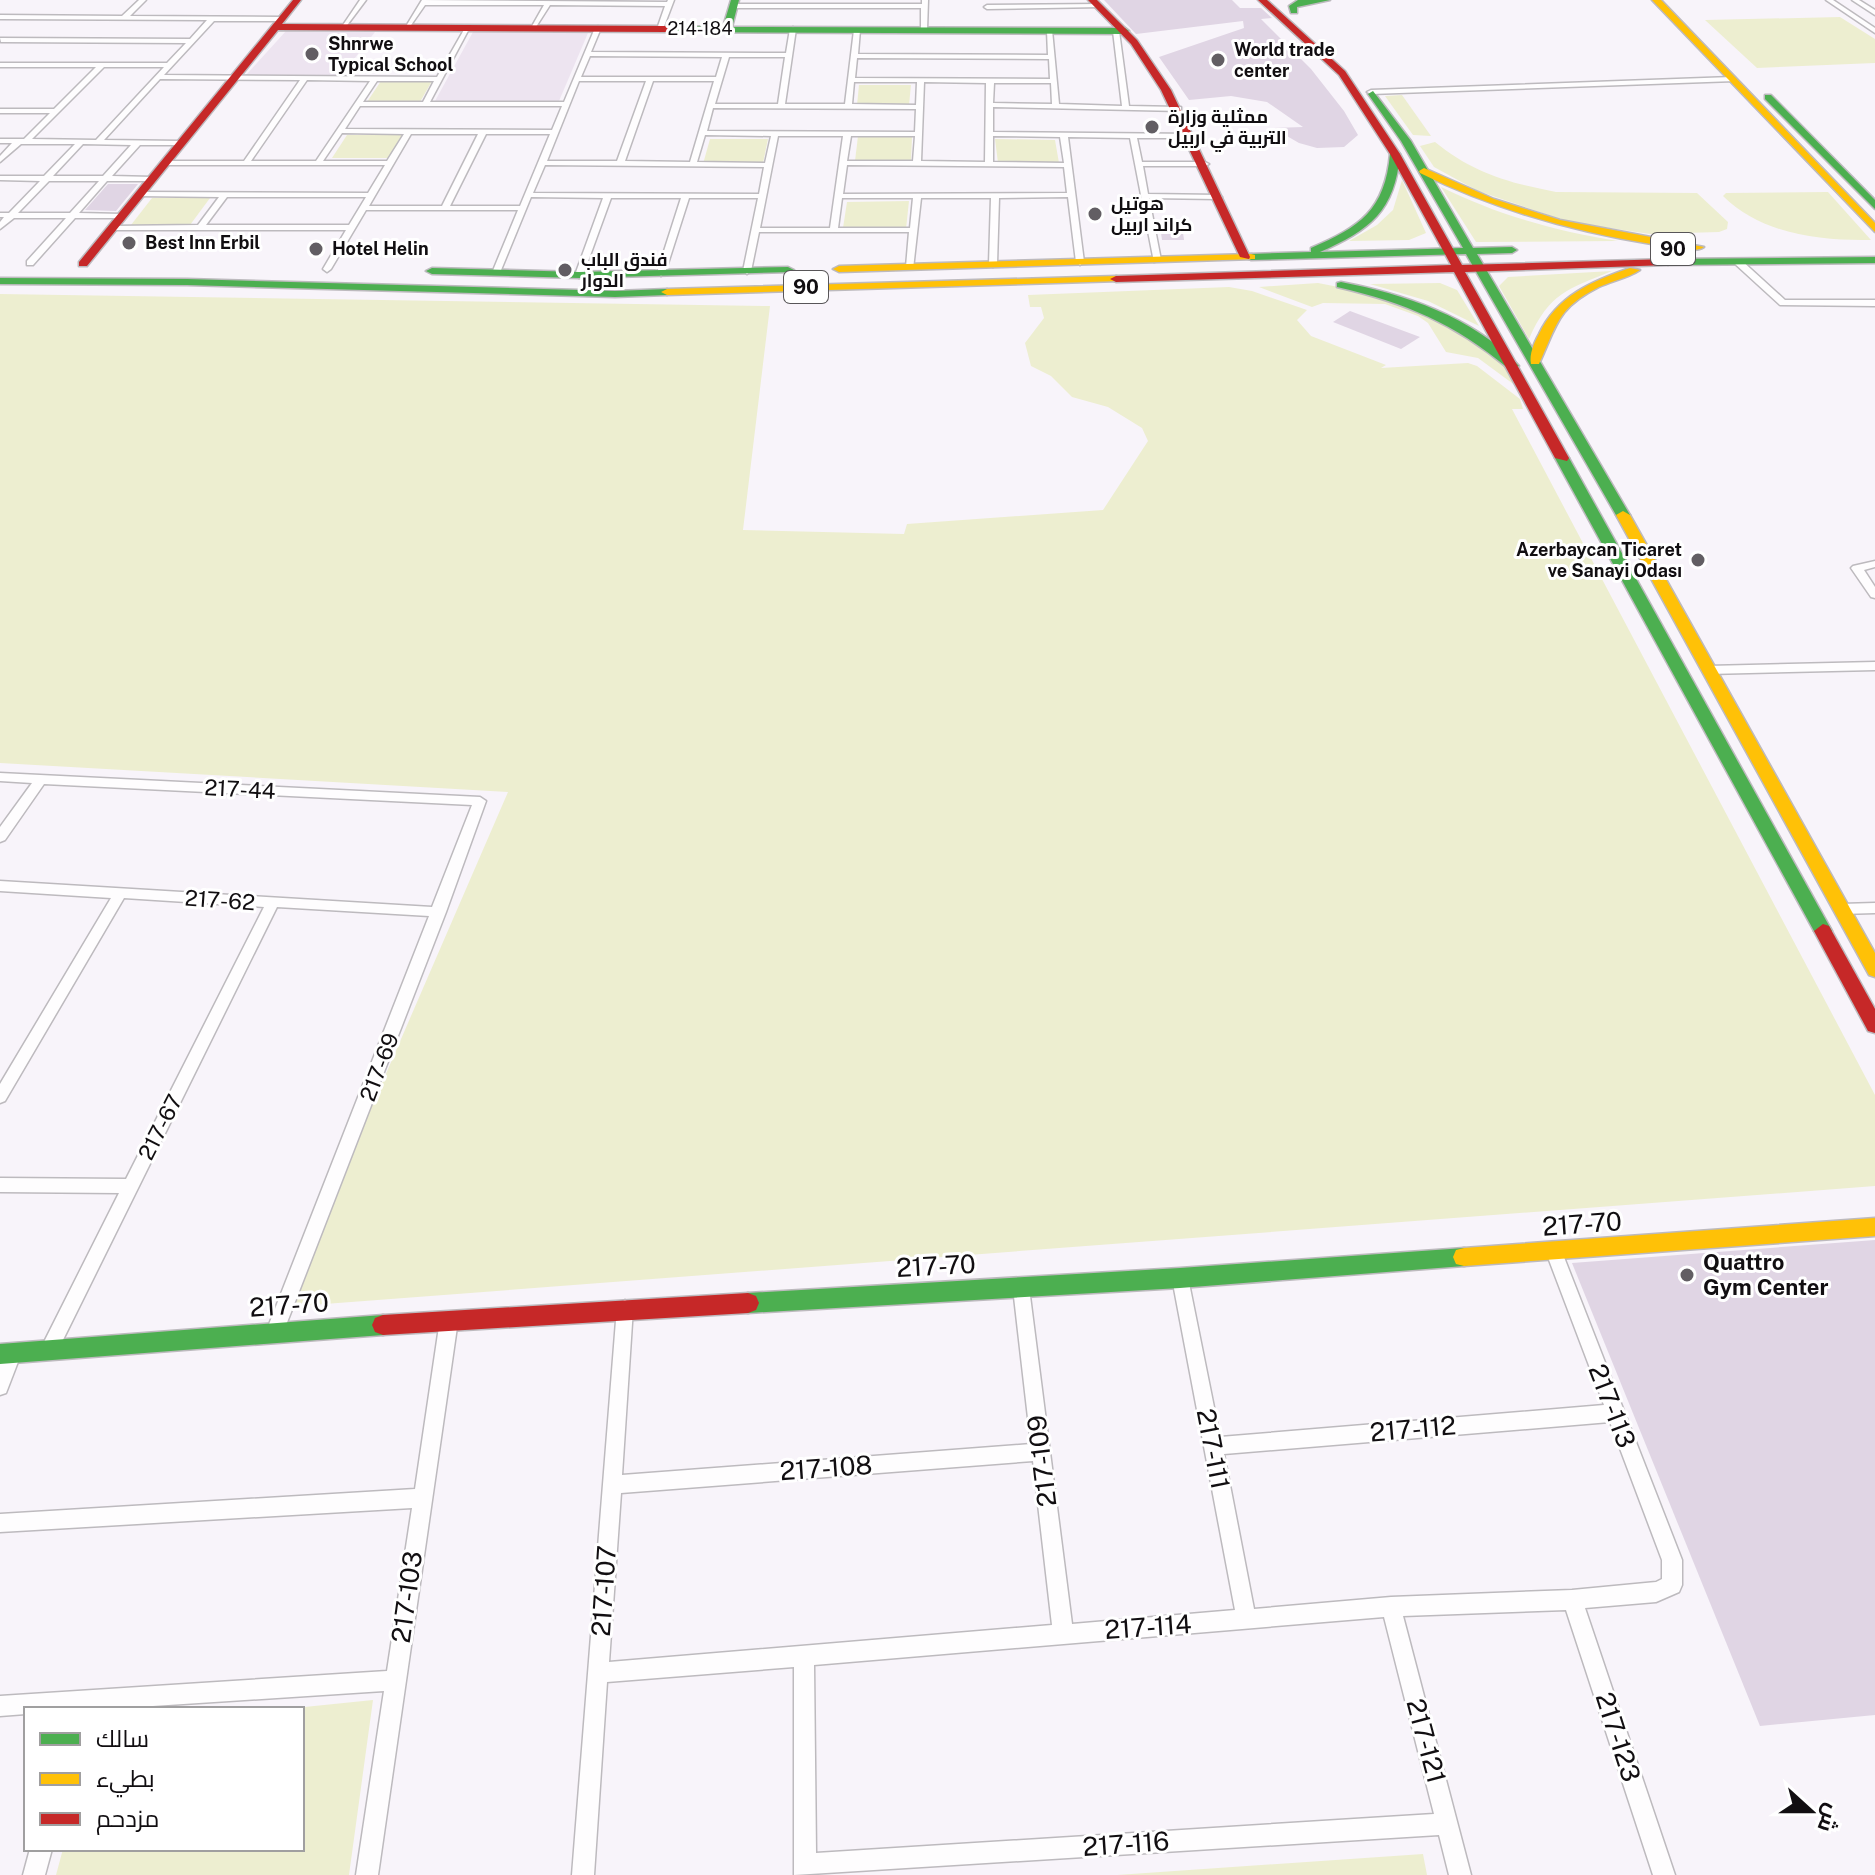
<svg xmlns="http://www.w3.org/2000/svg" width="1875" height="1875" font-family="'Public Sans',Cairo,sans-serif">
<style>
.built{fill:#ede4f0}
.green{fill:#edeed0}
.building{fill:#e0d5e4}
.lines{fill:none;stroke-linecap:round;stroke-linejoin:round}
.street-casing{stroke:#bdbabe;stroke-width:3}
.fast-casing{stroke:#bdbabe;stroke-width:3}
.slow-casing{stroke:#bdbabe;stroke-width:3}
.jam-casing{stroke:#bdbabe;stroke-width:3}
.street{fill:#fefdfe;fill-rule:evenodd}
.fast{fill:#4caf50;fill-rule:evenodd}
.slow{fill:#ffc107;fill-rule:evenodd}
.jam{fill:#c62828;fill-rule:evenodd}
.poi-dot{fill:#625e63;stroke:#fff;stroke-width:3}
.labels{text-anchor:middle;stroke-width:6;stroke-linejoin:round;paint-order:stroke}
.far-street-label{font-size:18px;fill:#110e11;stroke:#fff}
.far-poi-label{font-size:18px;font-weight:bold;fill:#110e11;stroke:#fff;text-anchor:start}
.shield{fill:#fff;stroke:#585658;stroke-width:2}
.shield-label{font-size:20px;font-weight:bold;fill:#110e11}
.street-label{font-size:22px;fill:#110e11;stroke:#fff}
.poi-label{font-size:22px;font-weight:bold;fill:#110e11;stroke:#fff;text-anchor:start}
.near-street-label{font-size:26px;fill:#110e11;stroke:#fff}
</style>
<rect width="100%" height="100%" fill="#f8f4fa"/>
<g class="built">
<polygon points="286,31 375,32 341,76 246,75"/>
<polygon points="473,32 588,33 559,101 435,101"/>
</g>
<g class="green">
<polygon points="1840,17 1875,39 1875,63 1757,68 1705,20"/>
<polygon points="381,81 432,81 420,102 367,102"/>
<polygon points="859,85 911,85 909,105 857,105"/>
<polygon points="1402,95 1431,136 1413,135 1385,96"/>
<polygon points="347,135 402,135 388,158 332,158"/>
<polygon points="858,136 912,137 911,161 855,161"/>
<polygon points="710,139 768,139 763,163 703,164"/>
<polygon points="995,139 1055,140 1059,163 998,163"/>
<path d="M1435,142C1473,173 1509,183 1556,192L1697,193L1728,222L1727,229L1719,232L1650,234L1569,222L1478,191L1434,167L1420,146Z"/>
<polygon points="1402,180 1426,233 1409,240 1349,241 1377,225 1393,210"/>
<path d="M1441,187C1498,215 1555,231 1618,241L1476,242Z"/>
<path d="M1828,192L1871,240C1820,241 1761,234 1723,196L1726,193Z"/>
<polygon points="152,198 210,198 190,225 131,225"/>
<polygon points="909,201 906,229 843,228 847,202"/>
<path d="M1612,271C1568,289 1549,293 1529,339L1499,286L1508,277Z"/>
<polygon points="1318,283 1385,296 1429,311 1501,358 1516,386 1478,358 1446,352 1428,323 1418,316 1385,304 1323,303 1312,307 1259,287"/>
<polygon points="1440,283 1457,290 1479,326 1428,301 1370,284"/>
<polygon points="1229,287 1252,291 1307,310 1297,320 1311,336 1386,365 1381,368 1468,363 1477,366 1520,399 1523,409 1512,409 1875,1095 1875,1186 285,1307 508,792 0,763 0,294 770,306 743,530 904,534 907,524 1103,510 1148,441 1142,428 1108,407 1072,397 1051,376 1031,366 1025,343 1044,318 1041,307 1030,307 1028,295"/>
<polygon points="373,1700 349,1875 56,1875 63,1849 302,1849 302,1709 285,1709"/>
<polygon points="1423,1854 1427,1875 1117,1875"/>
</g>
<g class="building">
<polygon points="1104,0 1232,0 1240,8 1261,8 1272,18 1261,19 1311,69 1344,111 1358,135 1344,147 1317,148 1299,143 1273,128 1303,127 1267,102 1231,96 1189,100 1159,57 1244,28 1243,21 1136,34"/>
<polygon points="108,184 138,184 116,211 85,210"/>
<polygon points="1160,225 1182,225 1184,240 1162,240"/>
<polygon points="1350,311 1420,337 1401,349 1333,322"/>
<polygon points="1875,1240 1875,1715 1760,1726 1572,1263"/>
</g>
<g class="lines">
<g class="street-casing">
<g id="street">
<path d="M139,0H146L130,16L282,17L285,19L282,21H214L164,75L437,77L465,28L470,27L430,102H564L595,28L598,26L601,28L591,52L786,53L790,29L793,27L796,29L785,104H845L854,30L857,28L860,30L858,54L1048,55L1047,31L1052,30L1059,104L1122,106L1113,31L1116,29L1119,31L1129,106L1178,107H1181V111L993,107V132L1196,134V138H1137L1142,162H1205L1209,164L1205,166H1143L1148,194L1218,195L1222,197L1218,199L1149,198L1161,260L1154,262L1130,138L1068,137L1084,262L1080,265L1076,262L1068,197L999,198L997,264L993,267L989,264L991,198H921L913,269L906,267L909,232H759L751,271L747,274L743,271L758,198H689L665,273L661,276L657,273L681,198H611L583,275L579,278L575,275L603,198L531,197L499,275L492,273L518,210H366L331,269L327,272L323,269L346,230H110L109,228L113,226L198,225L219,197L137,196V192H140L368,193L385,165H162V161H244L300,80L160,79L104,140L181,141H184V145H140L112,176L152,177H155V181H107L79,213L122,214L126,216L125,218H75L33,265H27V261L66,218H14L0,229V222L4,217H0V213H9L40,181L0,180V176H44L75,144H21L0,162V156L12,143H0V139H24L50,113H0V109H54L96,67H0V63H167L186,43L1,42L0,38L190,39L207,20L0,19V15L122,16ZM590,56L722,57L716,77H581ZM729,57H785L778,104H715ZM857,58L1049,59L1050,79L855,78ZM104,67H164L96,140L32,139ZM307,80L370,81L316,161H251ZM377,81H434L423,102H363ZM579,81H646L617,161H547ZM653,81H714L690,162L625,161ZM854,82H917L916,105L852,104ZM924,82L986,83L985,162L921,161ZM994,83H1051L1052,104L993,103ZM360,106H562L552,130L345,129ZM713,108L916,109L915,132L707,131ZM342,133L404,134L387,161H323ZM411,134H478L442,206H369ZM486,134H550L520,206H450ZM705,135L771,136L765,163L697,162ZM778,136H843L830,228H760ZM851,136H915L913,161H847ZM993,136L1060,137L1064,163L993,162ZM83,144L131,145L103,176H53ZM545,165L764,167L759,194L533,193ZM847,165L1064,167L1067,193L843,194ZM49,181H99L70,213H18ZM227,197H366L349,225H206ZM842,198H913L910,228H838Z"/>
<polygon points="360,0 366,0 345,28 341,28"/>
<polygon points="422,0 667,2 668,0 674,0 663,29 660,31 657,29 665,6 550,5 534,30 531,28 544,5 425,5 409,28 405,28"/>
<polygon points="922,0 928,0 927,30 924,32 921,30 921,8 733,8 730,6 733,4 922,4"/>
<polygon points="1826,0 1833,0 1875,28 1875,33"/>
<polygon points="1852,0 1859,0 1875,10 1875,15"/>
<polygon points="1100,4 1102,7 987,9 984,7 987,5"/>
<polygon points="1732,77 1735,81 1371,94 1367,92 1371,90"/>
<polygon points="1734,259 1740,259 1785,300 1875,300 1875,306 1780,305 1734,263"/>
<polygon points="1875,561 1875,567 1864,570 1875,587 1875,598 1871,597 1851,568 1853,566"/>
<polygon points="1875,662 1875,670 1708,674 1702,670 1708,666"/>
<polygon points="0,773 480,797 486,801 446,912 281,1338 275,1340 269,1338 266,1332 429,916 277,907 55,1356 49,1358 43,1356 40,1350 119,1193 0,1192 0,1178 126,1179 264,907 124,898 5,1101 0,1103 0,1084 111,898 0,891 0,881 432,907 472,805 44,784 5,840 0,842 0,827 32,783 0,781"/>
<polygon points="1875,903 1875,913 1841,914 1834,909 1841,904"/>
<path d="M1554,1245L1560,1247L1562,1252L1682,1560V1585L1679,1592L1656,1602L1585,1608L1675,1875H1653L1566,1610L1403,1616L1471,1875H1449L1439,1835L794,1875V1667L607,1682L594,1875H572L617,1308L619,1303L625,1300L631,1303L633,1308L622,1475L1031,1444L1013,1288L1015,1283L1021,1280L1027,1283L1029,1288L1072,1624L1235,1610L1172,1278L1174,1273L1180,1271L1186,1273L1188,1278L1220,1437L1604,1405L1546,1252L1548,1247ZM1610,1422L1662,1560V1579L1656,1582L1572,1590L1391,1597L1254,1609L1224,1454ZM1033,1461L1052,1625L609,1662L621,1493ZM1384,1617L1434,1814L816,1853L814,1665Z"/>
<polygon points="449,1312 455,1315 458,1320 378,1875 356,1875 384,1691 107,1709 26,1709 26,1714 0,1716 0,1696 387,1671 412,1508 0,1532 0,1514 415,1489 440,1320 443,1315"/>
<polygon points="12,1346 18,1348 21,1354 6,1393 0,1395 0,1363 6,1348"/>
<polygon points="30,1849 52,1849 45,1875 23,1875"/>
</g>
</g>
<g class="fast-casing">
<g id="fast">
<polygon points="731,0 739,0 732,27 1125,28 1129,31 1125,34 666,32 662,29 666,26 723,27"/>
<polygon points="1298,0 1330,0 1297,7 1297,13 1291,13 1289,6"/>
<path d="M1373,91L1411,141L1473,248L1512,247L1517,250L1512,253L1477,254L1630,515L1628,518H1618L1616,515L1466,254L1251,260L1246,257L1251,254L1311,252V248C1360,227 1385,210 1390,154L1395,151L1400,154C1395,211 1370,230 1320,252L1463,248L1401,141L1368,94Z"/>
<polygon points="1765,95 1771,95 1875,200 1875,209 1765,99"/>
<polygon points="1875,257 1875,263 1668,265 1662,262 1668,259"/>
<polygon points="788,267 794,270 792,272 579,278 432,274 426,271 432,268 579,272"/>
<polygon points="0,278 187,279 615,291 667,289 673,292 667,295 615,297 187,285 0,284"/>
<path d="M1341,282C1404,294 1474,317 1519,366L1509,369C1454,323 1406,303 1337,287V283Z"/>
<polygon points="1562,454 1569,458 1832,931 1829,936 1823,938 1814,931 1555,458"/>
<polygon points="1464,1248 1472,1250 1475,1257 1472,1264 1464,1266 1180,1288 748,1313 740,1310 737,1303 740,1296 748,1293 1180,1268"/>
<polygon points="383,1315 391,1318 394,1325 391,1332 383,1335 0,1364 0,1344"/>
</g>
</g>
<g class="slow-casing">
<g id="slow">
<polygon points="1652,0 1661,0 1875,223 1875,232"/>
<path d="M1424,168L1494,199L1560,220L1704,247C1694,254 1670,247 1657,245C1574,232 1496,210 1420,173L1419,171Z"/>
<polygon points="1251,254 1255,255 1255,259 839,272 833,269 839,266"/>
<path d="M1630,268L1640,270C1628,278 1612,281 1599,287C1557,308 1557,325 1539,364H1531C1529,354 1534,343 1539,334C1557,296 1592,281 1630,268Z"/>
<polygon points="1116,276 1120,277 1120,281 667,295 661,292 667,289"/>
<polygon points="1623,511 1630,515 1875,953 1875,977 1869,975 1616,515"/>
<polygon points="1875,1218 1875,1236 1464,1266 1456,1264 1453,1257 1456,1250 1464,1248"/>
</g>
</g>
<g class="jam-casing">
<g id="jam">
<polygon points="293,0 301,0 282,24 666,26 670,29 666,32 278,30 87,266 79,266 79,262"/>
<polygon points="1088,0 1097,0 1137,40 1171,90 1250,257 1249,259 1240,257 1161,90 1131,44"/>
<polygon points="1258,0 1267,0 1345,71 1400,154 1462,265 1668,259 1674,262 1668,265 1465,272 1569,458 1567,461 1555,458 1454,272 1116,282 1110,279 1116,276 1451,265 1390,154 1339,75"/>
<polygon points="1823,924 1829,926 1875,1009 1875,1033 1868,1031 1814,931"/>
<polygon points="748,1293 756,1296 759,1303 756,1310 748,1313 383,1335 375,1332 372,1325 375,1318 383,1315"/>
</g>
</g>
<use href="#street" class="street"/>
<use href="#fast" class="fast"/>
<use href="#slow" class="slow"/>
<use href="#jam" class="jam"/>
</g>
<g class="poi-dot">
<circle cx="312" cy="54" r="8"/>
<circle cx="1218" cy="60" r="8"/>
<circle cx="1152" cy="127" r="8"/>
<circle cx="1095" cy="214" r="8"/>
<circle cx="129" cy="243" r="8"/>
<circle cx="316" cy="249" r="8"/>
<circle cx="565" cy="270" r="8"/>
<circle cx="1698" cy="560" r="8"/>
<circle cx="1687" cy="1275" r="8"/>
</g>
<g class="labels">
<g class="far-street-label">
<text x="700" y="35">214-184</text>
</g>
<g class="far-poi-label">
<text x="328" y="50">Shnrwe<tspan x="328" dy="21">Typical School</tspan></text>
<text x="1234" y="56">World trade<tspan x="1234" dy="21">center</tspan></text>
<text x="1168" y="123">ممثلية وزارة<tspan x="1168" dy="21">التربية في اربيل</tspan></text>
<text x="1111" y="210">هوتيل<tspan x="1111" dy="21">كراند اربيل</tspan></text>
<text x="145" y="249">Best Inn Erbil</text>
<text x="332" y="255">Hotel Helin</text>
<text x="581" y="266">فندق الباب<tspan x="581" dy="21">الدوار</tspan></text>
<text x="1682" y="556" text-anchor="end">Azerbaycan Ticaret<tspan x="1682" dy="21">ve Sanayi Odası</tspan></text>
</g>
<g class="shield">
<rect x="1651" y="233" width="44" height="32" rx="6"/>
<rect x="784" y="271" width="44" height="32" rx="6"/>
</g>
<g class="shield-label">
<text x="1673" y="256">90</text>
<text x="806" y="294">90</text>
</g>
<g class="street-label">
<text transform="translate(240 789) rotate(3)" y="8">217-44</text>
<text transform="translate(220 900) rotate(4)" y="8">217-62</text>
<text transform="translate(379 1067) rotate(-69)" y="8">217-69</text>
<text transform="translate(160 1127) rotate(-63)" y="8">217-67</text>
</g>
<g class="poi-label">
<text x="1703" y="1270">Quattro<tspan x="1703" dy="25">Gym Center</tspan></text>
</g>
<g class="near-street-label">
<text transform="translate(1582 1224) rotate(-4)" y="9">217-70</text>
<text transform="translate(936 1266) rotate(-3)" y="9">217-70</text>
<text transform="translate(289 1305) rotate(-4)" y="9">217-70</text>
<text transform="translate(1612 1406) rotate(69)" y="9">217-113</text>
<text transform="translate(1413 1429) rotate(-5)" y="9">217-112</text>
<text transform="translate(1213 1449) rotate(79)" y="9">217-111</text>
<text transform="translate(1042 1461) rotate(-97)" y="9">217-109</text>
<text transform="translate(826 1468) rotate(-4)" y="9">217-108</text>
<text transform="translate(604 1591) rotate(-86)" y="9">217-107</text>
<text transform="translate(407 1597) rotate(-82)" y="9">217-103</text>
<text transform="translate(1148 1627) rotate(-4)" y="9">217-114</text>
<text transform="translate(1618 1737) rotate(72)" y="9">217-123</text>
<text transform="translate(1426 1741) rotate(75)" y="9">217-121</text>
<text transform="translate(1126 1844) rotate(-4)" y="9">217-116</text>
</g>
</g>
<rect x="24" y="1707" width="280" height="144" fill="#ffffff" stroke="#a09fa0" stroke-width="2"/>
<rect x="40" y="1733" width="40" height="12" fill="#4caf50" stroke="#a09fa0" stroke-width="2"/>
<text x="96" y="1747" font-size="24" fill="#110e11">سالك</text>
<rect x="40" y="1773" width="40" height="12" fill="#ffc107" stroke="#a09fa0" stroke-width="2"/>
<text x="96" y="1787" font-size="24" fill="#110e11">بطيء</text>
<rect x="40" y="1813" width="40" height="12" fill="#c62828" stroke="#a09fa0" stroke-width="2"/>
<text x="96" y="1827" font-size="24" fill="#110e11">مزدحم</text>
<g transform="translate(1811 1811) rotate(111)" stroke="#ffffff" stroke-width="6" paint-order="stroke">
<path d="M0-6L14 30L0 20L-14 30Z" fill="#110e11"/>
<text y="-12" font-size="22" font-weight="bold" text-anchor="middle" fill="#110e11">ش</text>
</g>
</svg>
